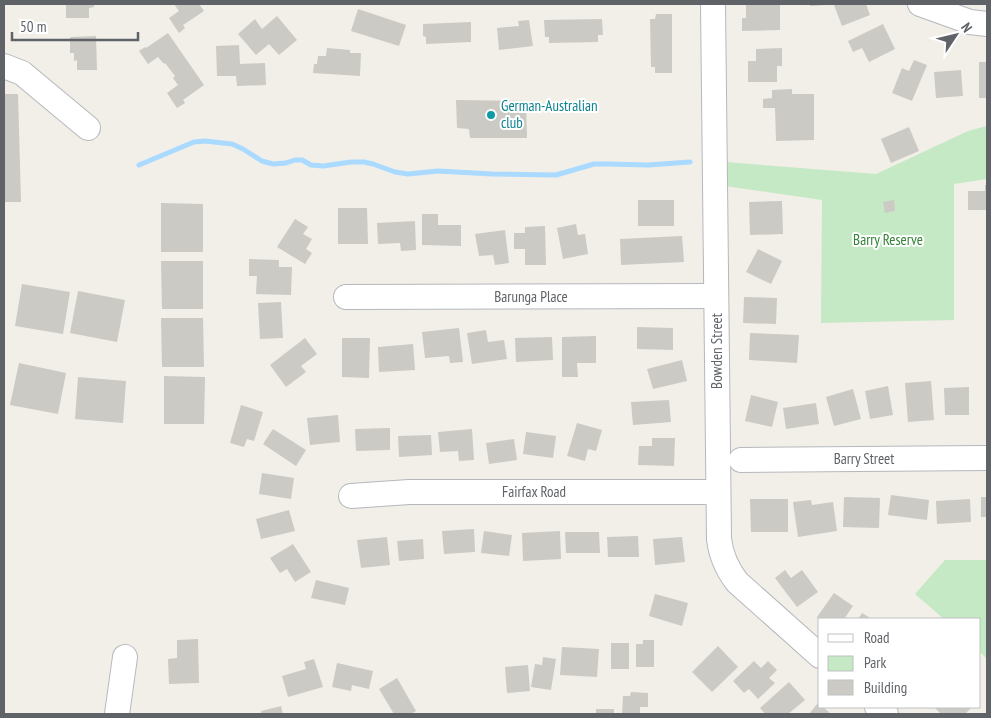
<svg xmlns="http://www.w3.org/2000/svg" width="991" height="718" font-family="'PT Sans Narrow',sans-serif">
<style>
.green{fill:#c5e8c5}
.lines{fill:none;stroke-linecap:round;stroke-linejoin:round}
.stream{stroke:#aadaff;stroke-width:5}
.building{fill:#cccac5}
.minor-casing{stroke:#b5b8bc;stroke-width:26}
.minor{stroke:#fff;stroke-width:24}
.culture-dot{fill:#0f9aa8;stroke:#fff;stroke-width:2}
.labels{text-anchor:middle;stroke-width:4;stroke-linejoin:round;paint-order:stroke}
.culture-label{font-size:15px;fill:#0d838f;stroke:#fff;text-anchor:start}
.park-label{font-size:15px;fill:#348238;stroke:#fff}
.street-label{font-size:15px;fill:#5f6368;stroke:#fff}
</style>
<rect width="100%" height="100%" fill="#f1efe8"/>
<g class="green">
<polygon points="987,126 987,179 954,184 954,320 821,323 822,200 725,186 725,162 876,174 968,131"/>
<polygon points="945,560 987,560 987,659 980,652 980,619 944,619 915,594"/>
</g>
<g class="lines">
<polyline class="stream" points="139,165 194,142 205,141 232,144 243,149 262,161 273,164 286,163 295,160 302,160 311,165 323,166 351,162 364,162 373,164 395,172 408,174 438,171 492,174 556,175 594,164 608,164 648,165 690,162"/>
</g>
<g class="building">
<polygon points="66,4 94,4 94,7 89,8 89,18 66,18"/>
<polygon points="174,4 199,4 204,11 183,25 185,28 179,33 169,18 179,11"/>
<polygon points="764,4 780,4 780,30 742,31 742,18 746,18 746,5 764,5"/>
<polygon points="810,4 828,4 828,5 810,6"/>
<polygon points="838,4 860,4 860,5 866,4 870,15 842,26 834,5"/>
<polygon points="358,9 406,25 399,46 351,31"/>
<polygon points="656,14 672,14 672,73 655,73 655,67 651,67 650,19 655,19"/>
<polygon points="277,16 297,40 279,55 269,44 256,55 238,34 255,19 262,29"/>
<polygon points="602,19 603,35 598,35 598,42 549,43 549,37 545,37 544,20"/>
<polygon points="529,20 533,46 499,50 497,28 519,26 518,21"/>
<polygon points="471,22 471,42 426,44 426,37 423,36 423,24"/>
<polygon points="883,24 895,49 869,62 862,48 853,52 848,41"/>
<polygon points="168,33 204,85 183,100 185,103 177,108 167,93 178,85 173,78 175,76 165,63 164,64 158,57 148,64 139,51 145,47 146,48"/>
<polygon points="96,36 97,70 77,70 77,60 74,61 74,53 70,53 70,37"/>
<polygon points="239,45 240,64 265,63 266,85 237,86 236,76 217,76 216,46"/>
<polygon points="327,48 350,50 350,53 361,53 360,76 313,73 314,64 317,64 318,56 326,56"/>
<polygon points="782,48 782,66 777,66 777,82 748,82 748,61 756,61 756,49"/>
<polygon points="914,60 927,65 912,101 892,93 902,68 909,71"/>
<rect x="979" y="62" width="8" height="36"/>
<polygon points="961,70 963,96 936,98 934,72"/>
<polygon points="792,89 792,94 814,94 814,140 776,141 775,108 763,108 763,99 772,98 772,90"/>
<polygon points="4,94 18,94 21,202 4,202"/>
<polygon points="456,100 526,101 527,138 470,138 469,129 457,128"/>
<polygon points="909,127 919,151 891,163 881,139"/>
<polygon points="985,185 987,185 987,210 968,210 968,191 985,191"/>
<rect x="638" y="200" width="36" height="26"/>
<polygon points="894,200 895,211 885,213 883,202"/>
<polygon points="782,201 783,234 750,235 749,202"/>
<polygon points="161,203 203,204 203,252 161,252"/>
<polygon points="338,208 367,208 368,244 338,244"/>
<polygon points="422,214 438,214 438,225 461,225 461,246 422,245"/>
<polygon points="295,219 308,227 303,234 312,239 306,249 312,253 305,264 277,247"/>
<polygon points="415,221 416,250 401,251 400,243 378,244 377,223"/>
<polygon points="576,224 578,235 585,234 588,254 563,259 557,228"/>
<polygon points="545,226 546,265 525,265 525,249 514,249 514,233 525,233 525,227"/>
<polygon points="505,230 509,263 495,265 493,255 479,256 475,234"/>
<polygon points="682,236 684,262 621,265 620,239"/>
<polygon points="758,249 782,261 771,284 746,272"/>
<polygon points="249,259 279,260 279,267 292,267 291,295 256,294 257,276 249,276"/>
<polygon points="161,261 203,261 203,309 162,309"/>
<polygon points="22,284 70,292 63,334 15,326"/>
<polygon points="78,291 125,300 117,342 70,333"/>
<polygon points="744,297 777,298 776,324 743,323"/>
<polygon points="281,302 283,338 260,339 258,303"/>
<polygon points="161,318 203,318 204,367 162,367"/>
<polygon points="637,327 673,328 673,350 637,349"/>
<polygon points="459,328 463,362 450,363 449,356 425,358 422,332"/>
<polygon points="486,330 488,342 504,340 507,359 472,364 467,333"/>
<polygon points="750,333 799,335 797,363 749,360"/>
<polygon points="596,336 596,363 577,363 578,377 562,377 562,337"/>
<polygon points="552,337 553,360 516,362 515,338"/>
<polygon points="305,338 317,354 301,366 306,372 286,387 270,365"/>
<polygon points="342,338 370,338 369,378 342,377"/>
<polygon points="413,344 415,370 379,372 378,347"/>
<polygon points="682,360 687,381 653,389 647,369"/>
<polygon points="19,363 66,373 58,414 10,405"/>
<polygon points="164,376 205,377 204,424 164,424"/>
<polygon points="78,377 126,381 123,423 75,419"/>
<polygon points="931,381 934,420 908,422 905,383"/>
<polygon points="888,386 893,415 870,419 865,391"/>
<polygon points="969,387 969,415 945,415 944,388"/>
<polygon points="853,389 861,419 834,426 826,397"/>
<polygon points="751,395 778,402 772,427 745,421"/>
<polygon points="669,400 671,422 633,425 631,402"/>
<polygon points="816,403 819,424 786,429 783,408"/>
<polygon points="241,405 263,412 254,441 247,439 244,447 230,443"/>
<polygon points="338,415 340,442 310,445 307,418"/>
<polygon points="577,423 602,430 596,451 588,449 585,461 567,456"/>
<polygon points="390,428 390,450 356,451 355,429"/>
<polygon points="273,429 306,450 296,466 263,444"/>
<polygon points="472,429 474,460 459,461 458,451 440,452 438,432"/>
<polygon points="526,432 556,436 553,458 523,454"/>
<polygon points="431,435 432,455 399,457 398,436"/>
<polygon points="652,438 675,438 674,466 638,465 639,446 652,446"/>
<polygon points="514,439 517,460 489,464 486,443"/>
<polygon points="262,473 294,478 291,499 259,494"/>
<polygon points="891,495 929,500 927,520 888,515"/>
<polygon points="844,497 880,498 879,528 843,527"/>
<rect x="981" y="497" width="6" height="20"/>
<polygon points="750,499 788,499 788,532 751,532"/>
<polygon points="970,499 971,522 937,524 936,501"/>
<polygon points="811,500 812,505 833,502 837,531 798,537 793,502"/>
<polygon points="289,510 295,531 261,539 256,519"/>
<polygon points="474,529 475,552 444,554 442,531"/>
<polygon points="484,531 512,535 509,556 481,553"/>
<polygon points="560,531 561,559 523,561 522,533"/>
<polygon points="565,532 599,532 600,553 566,553"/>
<polygon points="638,536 639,557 608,557 607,537"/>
<polygon points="387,537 390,565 361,568 357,540"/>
<polygon points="682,537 685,562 655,565 653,539"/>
<polygon points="423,539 424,559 399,561 397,541"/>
<polygon points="293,544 311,572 295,582 287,569 280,573 270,558"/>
<polygon points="785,570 791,578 802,570 818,592 797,607 775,578"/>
<polygon points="316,580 349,588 345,605 311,598"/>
<polygon points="834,593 853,606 844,619 821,619 817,617"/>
<polygon points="655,594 688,603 682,626 649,616"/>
<polygon points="862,613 872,619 858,619"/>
<polygon points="198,639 199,683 169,684 168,659 177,658 177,640"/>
<polygon points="643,640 654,640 654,667 636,667 636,644 643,644"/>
<rect x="611" y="643" width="18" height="26"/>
<polygon points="718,646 738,667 712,692 692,672"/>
<polygon points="562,647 599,649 597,677 560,675"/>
<polygon points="543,657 556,659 551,690 531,687 535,664 542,665"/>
<polygon points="314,659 323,687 288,697 282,676 306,669 304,662"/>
<polygon points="754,661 761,668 768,661 777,670 769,678 775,683 758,699 749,689 744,693 733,681"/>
<polygon points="337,663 373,671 369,689 352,685 351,691 332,687"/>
<polygon points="528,665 530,691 507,693 505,667"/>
<polygon points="397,678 416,711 411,714 394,714 379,689"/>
<polygon points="789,682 805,700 788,714 765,714 760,708"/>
<polygon points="631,692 648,693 648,707 640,707 640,714 622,714 623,696 630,696"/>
<polygon points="818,703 820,704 820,707 823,707 829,712 828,714 809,714"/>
<polygon points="281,706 283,714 261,714 261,711"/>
<polygon points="934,707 969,707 971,708 965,714 941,714"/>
<rect x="596" y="709" width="18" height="5"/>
</g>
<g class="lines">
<g class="minor-casing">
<g id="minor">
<path d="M713,4L719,539C721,556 727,569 737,582L820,656"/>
<polyline points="920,4 970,22 987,24"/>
<polyline points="4,66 22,73 88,128"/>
<polyline points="346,297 716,296"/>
<polyline points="741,460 987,458"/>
<polyline points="351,496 409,492 718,492"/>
<polyline points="877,707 886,714"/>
<polyline points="117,714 125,657"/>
</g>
</g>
<use href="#minor" class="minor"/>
</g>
<circle class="culture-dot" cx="491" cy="115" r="5"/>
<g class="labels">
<g class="culture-label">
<text x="501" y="111">German-Australian<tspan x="501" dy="17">club</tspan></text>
</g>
<g class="park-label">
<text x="888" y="245">Barry Reserve</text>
</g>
<g class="street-label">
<text x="531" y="302">Barunga Place</text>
<text transform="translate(717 351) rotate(-90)" y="5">Bowden Street</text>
<text x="864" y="464">Barry Street</text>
<text x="534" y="497">Fairfax Road</text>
</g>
</g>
<rect width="991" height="718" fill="none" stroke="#5f6368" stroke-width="10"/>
<rect x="818" y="618" width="162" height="90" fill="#ffffff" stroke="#bfc1c3"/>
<rect x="828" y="634" width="25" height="8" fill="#ffffff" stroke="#bfc1c3"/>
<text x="864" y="643" font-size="15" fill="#5f6368">Road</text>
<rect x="828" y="656" width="25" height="15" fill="#c5e8c5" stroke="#bfc1c3"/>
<text x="864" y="668" font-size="15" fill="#5f6368">Park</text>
<rect x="828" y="680" width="25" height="15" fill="#cccac5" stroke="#bfc1c3"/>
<text x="864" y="693" font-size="15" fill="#5f6368">Building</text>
<g transform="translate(956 35) rotate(55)" stroke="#ffffff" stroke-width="4" paint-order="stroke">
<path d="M0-4L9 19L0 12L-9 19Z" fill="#5f6368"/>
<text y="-8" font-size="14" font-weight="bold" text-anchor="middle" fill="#5f6368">N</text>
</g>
<path d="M12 32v8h126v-8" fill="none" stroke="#5f6368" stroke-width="2.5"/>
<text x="20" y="32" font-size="15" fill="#5f6368" stroke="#ffffff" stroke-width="4" paint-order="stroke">50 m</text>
</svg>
